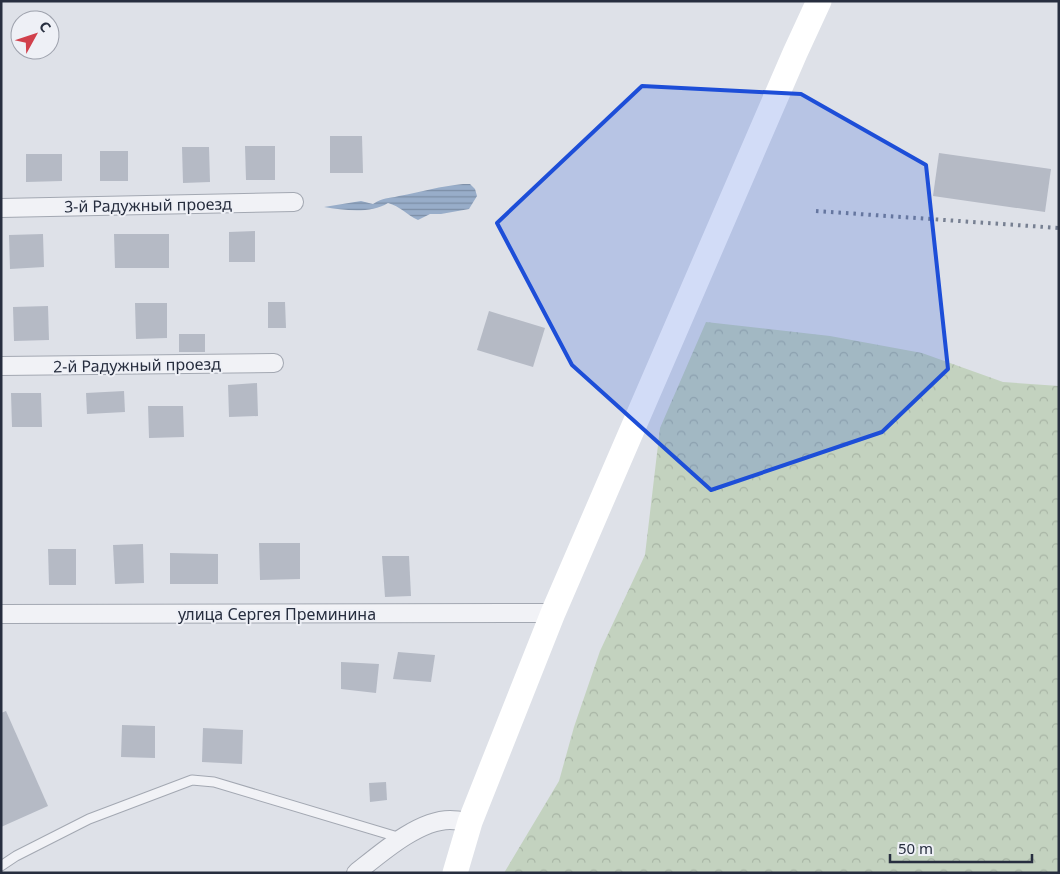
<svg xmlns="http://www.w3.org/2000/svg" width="1060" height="874" font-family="'Noto Sans',sans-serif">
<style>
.forest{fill:url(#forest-crowns)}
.water{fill:url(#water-rules)}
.building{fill:#b5bac5}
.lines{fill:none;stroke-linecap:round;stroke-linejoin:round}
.lane-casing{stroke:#a3a8b2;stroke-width:11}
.street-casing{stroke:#a3a8b2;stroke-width:20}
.lane{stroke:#f1f2f6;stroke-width:9}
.street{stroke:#f1f2f6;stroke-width:18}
.secondary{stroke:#fff;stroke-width:25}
.rail{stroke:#778092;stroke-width:4;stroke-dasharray:2.5 5;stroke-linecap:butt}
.marked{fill:#1d4ed8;fill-opacity:0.2;stroke:#1d4ed8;stroke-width:4;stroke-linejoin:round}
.labels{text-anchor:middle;stroke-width:4;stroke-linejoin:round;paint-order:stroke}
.street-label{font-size:16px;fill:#272e3f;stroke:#eef0f6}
</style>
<defs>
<pattern id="forest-crowns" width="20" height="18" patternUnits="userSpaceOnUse" patternTransform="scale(1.25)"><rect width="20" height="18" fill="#c3d2bf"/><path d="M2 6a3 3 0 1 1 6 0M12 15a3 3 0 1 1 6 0" fill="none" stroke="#a8b5a5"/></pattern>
<pattern id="water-rules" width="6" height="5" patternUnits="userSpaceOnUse" patternTransform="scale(1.25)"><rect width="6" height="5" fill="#98adc9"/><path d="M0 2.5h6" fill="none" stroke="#7c8da5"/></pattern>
</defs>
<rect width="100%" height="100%" fill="#dee1e8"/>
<polygon class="forest" points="706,322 830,336 922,353 1003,382 1059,386 1059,873 504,873 559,781 574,727 600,651 645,555 660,428"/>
<path class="water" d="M463,184H470L475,189L477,196L469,209L441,214H430L418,220C407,215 400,206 388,203C370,214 344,210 324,207L361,201L373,204C384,197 387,199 399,196C421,192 441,186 463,184Z"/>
<g class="building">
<polygon points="330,136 362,136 363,173 330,173"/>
<polygon points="245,146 275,146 275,180 246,180"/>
<polygon points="182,147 209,147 210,182 183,183"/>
<rect x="100" y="151" width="28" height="30"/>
<polygon points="939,153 1051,169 1045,212 933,196"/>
<polygon points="26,154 62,154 62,181 26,182"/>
<polygon points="255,231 255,262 229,262 229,232"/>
<polygon points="43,234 44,267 10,269 9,235"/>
<polygon points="114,234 169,234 169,268 115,268"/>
<polygon points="268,302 285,302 286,328 268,328"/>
<polygon points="135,303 167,303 167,338 136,339"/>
<polygon points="48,306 49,340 14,341 13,307"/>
<polygon points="489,311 545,328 533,367 477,350"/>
<rect x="179" y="334" width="26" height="18"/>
<polygon points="257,383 258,416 229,417 228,385"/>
<polygon points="124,391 125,412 87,414 86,393"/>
<polygon points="11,393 41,393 42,427 12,427"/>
<polygon points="148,406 183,406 184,437 149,438"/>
<polygon points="259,543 300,543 300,579 260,580"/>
<polygon points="143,544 144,583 115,584 113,545"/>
<polygon points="48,549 76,549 76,585 49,585"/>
<polygon points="170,553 218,554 218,584 170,584"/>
<polygon points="382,556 409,556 411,596 385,597"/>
<polygon points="398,652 435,655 431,682 393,679"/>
<polygon points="341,662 379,664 376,693 341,689"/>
<polygon points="6,711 48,806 1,827 1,713"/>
<polygon points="122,725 155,726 155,758 121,757"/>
<polygon points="203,728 243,730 242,764 202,762"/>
<polygon points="386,782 387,800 370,802 369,783"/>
</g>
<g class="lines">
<g class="lane-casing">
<polyline id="lane" points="1,866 16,856 89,819 192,780 214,782 401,838"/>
</g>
<g class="street-casing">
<g id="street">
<polyline points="1,208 294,202"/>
<polyline points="1,366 274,363"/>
<polyline points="1,614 553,613"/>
<path d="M356,873C380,854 418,820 450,820C456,820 463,821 470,822"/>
</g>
</g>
<use href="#lane" class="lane"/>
<use href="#street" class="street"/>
<polyline class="secondary" points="455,873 470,822 553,613 795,53 819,1"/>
<polyline class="rail" points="816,211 1059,228"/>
</g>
<path class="marked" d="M642,86L801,94L926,165L948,369L882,432L711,490L572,365L497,223Z"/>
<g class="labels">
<g class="street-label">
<text transform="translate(148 205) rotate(-1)" y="6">3-й Радужный проезд</text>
<text transform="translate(137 365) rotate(-1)" y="6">2-й Радужный проезд</text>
<text x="277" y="620">улица Сергея Преминина</text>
</g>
</g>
<rect width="1060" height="874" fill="none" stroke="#272e3f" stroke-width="5"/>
<g transform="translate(35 35) rotate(50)"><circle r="24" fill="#eef0f6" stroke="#9ea2ad"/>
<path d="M0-4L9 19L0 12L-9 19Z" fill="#d1404c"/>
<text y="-8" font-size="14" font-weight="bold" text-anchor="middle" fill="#272e3f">С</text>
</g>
<path d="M890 854v8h142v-8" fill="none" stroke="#272e3f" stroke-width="2.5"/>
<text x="898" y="854" font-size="15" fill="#272e3f" stroke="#eef0f6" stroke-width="4" paint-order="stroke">50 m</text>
</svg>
